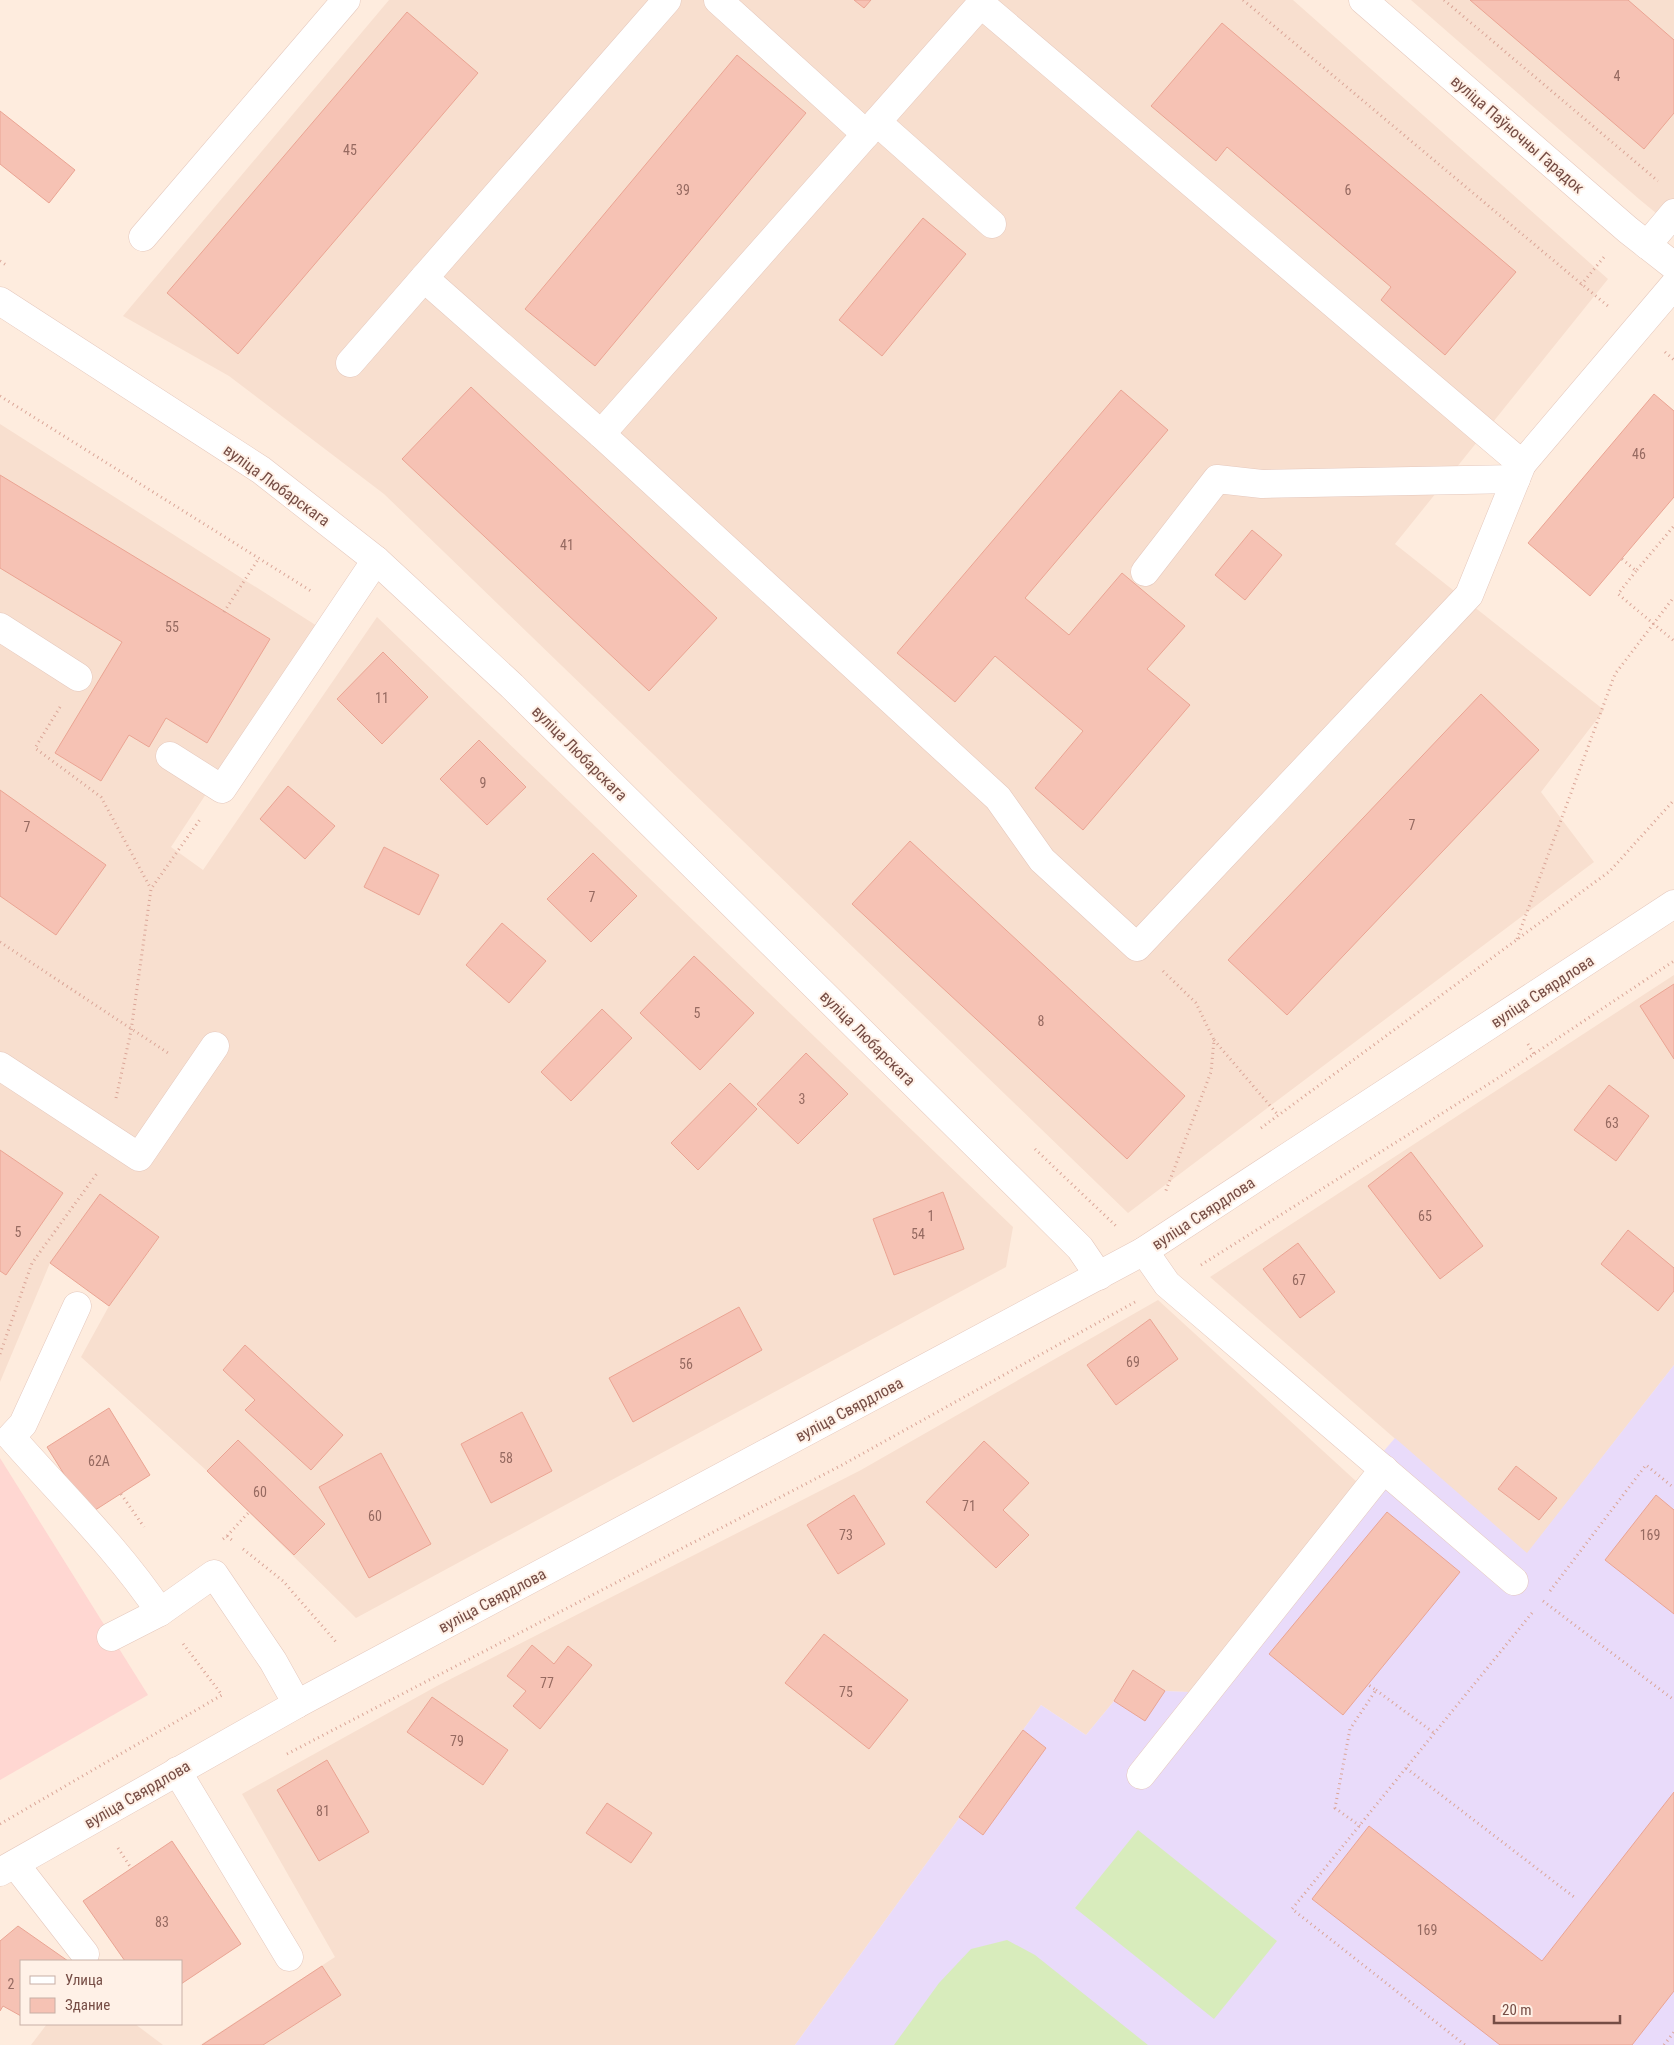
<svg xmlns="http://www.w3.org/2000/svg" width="1674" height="2045" font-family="'Roboto Condensed',sans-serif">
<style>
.residential{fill:#f8dfcf}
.commercial{fill:#ffd7d2}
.education{fill:#e9dbfa}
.garden{fill:#d8ecbc}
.building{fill:#f6c2b4;stroke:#eaa493}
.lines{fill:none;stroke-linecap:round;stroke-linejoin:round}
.minor-casing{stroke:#e5c8bd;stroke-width:29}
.path{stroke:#daa597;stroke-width:3;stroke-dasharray:1 4;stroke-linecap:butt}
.minor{stroke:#fff;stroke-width:28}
.labels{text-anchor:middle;stroke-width:4;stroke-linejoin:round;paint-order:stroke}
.number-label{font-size:14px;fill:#966a61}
.street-label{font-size:16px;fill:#764d45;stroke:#fff1e7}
</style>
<rect width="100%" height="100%" fill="#feecde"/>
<g class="residential">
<polygon points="389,0 1293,0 1608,279 1395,544 1604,710 1541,792 1594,862 1128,1213 384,494 229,376 123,316"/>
<polygon points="1411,0 1674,0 1674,228 1639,199"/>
<polygon points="0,424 317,626 171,847 203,870 377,617 1013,1227 1006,1267 356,1618 207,1471 81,1357 109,1306 159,1238 100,1194 50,1263 0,1382"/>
<polygon points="1674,975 1674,1365 1527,1554 1210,1277"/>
<polygon points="1158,1300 1357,1482 1189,1692 1165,1691 1133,1671 1114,1701 1086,1735 1041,1705 795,2045 200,2045 335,1957 242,1794 437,1686 861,1470"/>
<polygon points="47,2024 135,2024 163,2045 31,2045"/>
</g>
<polygon class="commercial" points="0,1458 148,1695 0,1780"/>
<polygon class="education" points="1674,1365 1674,2045 795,2045 1041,1705 1086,1735 1114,1701 1133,1670 1165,1691 1189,1692 1357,1482 1395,1438 1527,1553"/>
<g class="garden">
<polygon points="1138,1830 1277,1941 1214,2019 1075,1908"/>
<polygon points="1007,1940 1035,1955 1148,2045 894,2045 939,1983 971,1949"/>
</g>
<g class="building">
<polygon points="854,0 871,0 864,8"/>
<polygon points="1470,0 1628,0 1674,40 1674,113 1644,149"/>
<polygon points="407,12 478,73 238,354 167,293"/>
<polygon points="1222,23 1516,272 1445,355 1381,300 1391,287 1227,147 1216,161 1151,106"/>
<polygon points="737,55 806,113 595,366 525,309"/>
<polygon points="0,111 75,170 49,203 0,164"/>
<polygon points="923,218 966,254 882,356 839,320"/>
<polygon points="471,387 717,618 649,691 402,459"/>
<polygon points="1121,390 1168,430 1025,598 1069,635 1122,573 1185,626 1147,669 1190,705 1083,830 1035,788 1083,731 995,656 955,702 897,653"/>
<polygon points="1654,394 1674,411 1674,497 1590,596 1528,543"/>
<polygon points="0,475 270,639 207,743 166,718 149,747 129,735 101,781 55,753 122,642 0,568"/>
<polygon points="1252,530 1282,555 1245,600 1215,575"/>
<polygon points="383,652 428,697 382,744 337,699"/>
<polygon points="1481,694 1539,750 1287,1015 1228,960"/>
<polygon points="479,740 526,787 487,825 440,779"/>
<polygon points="288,786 335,826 305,859 260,819"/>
<polygon points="0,790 106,865 56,935 0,896"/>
<polygon points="910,841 1185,1096 1127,1159 852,904"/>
<polygon points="384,847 439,875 419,915 364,887"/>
<polygon points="593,853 637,896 591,942 547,899"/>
<polygon points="502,923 546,961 509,1003 466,965"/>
<polygon points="694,956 754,1013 700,1070 640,1013"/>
<polygon points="1674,984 1674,1059 1640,1006"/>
<polygon points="602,1009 632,1038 571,1101 541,1072"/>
<polygon points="806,1053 848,1094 798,1144 757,1104"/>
<polygon points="730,1083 757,1109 698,1170 671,1143"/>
<polygon points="1609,1085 1649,1116 1616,1161 1574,1130"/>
<polygon points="0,1150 63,1193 6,1275 0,1271"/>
<polygon points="1411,1152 1483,1246 1440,1279 1368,1186"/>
<polygon points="943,1192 964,1249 894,1275 873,1219"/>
<polygon points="100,1194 159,1237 109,1306 50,1263"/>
<polygon points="1628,1230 1674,1268 1674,1291 1658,1311 1601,1264"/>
<polygon points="1298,1243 1335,1292 1300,1318 1263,1269"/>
<polygon points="739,1307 762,1350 633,1422 609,1378"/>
<polygon points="1150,1319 1178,1359 1116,1405 1087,1365"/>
<polygon points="245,1345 343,1435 311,1470 245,1410 255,1400 223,1370"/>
<polygon points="109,1408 150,1475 89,1514 47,1447"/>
<polygon points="522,1412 552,1471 491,1503 461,1444"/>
<polygon points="238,1440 325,1524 294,1555 207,1471"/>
<polygon points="984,1441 1029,1483 1003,1510 1029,1535 996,1568 926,1502"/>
<polygon points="381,1453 431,1544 369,1578 319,1487"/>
<polygon points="1516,1466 1557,1498 1539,1520 1498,1489"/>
<polygon points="854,1495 885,1544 838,1574 807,1525"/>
<polygon points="1656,1495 1674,1510 1674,1614 1605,1560"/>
<polygon points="1387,1512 1460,1572 1343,1715 1269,1654"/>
<polygon points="824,1634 908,1700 869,1749 785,1683"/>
<polygon points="532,1645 554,1664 568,1646 592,1665 540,1729 513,1706 526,1691 507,1676"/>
<polygon points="1133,1670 1165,1691 1145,1721 1114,1701"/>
<polygon points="432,1697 508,1750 483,1785 407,1732"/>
<polygon points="1023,1730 1046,1748 983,1835 959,1817"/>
<polygon points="327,1760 369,1832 319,1861 277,1790"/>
<polygon points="1674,1792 1674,1991 1632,2045 1500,2045 1312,1899 1369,1826 1542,1961"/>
<polygon points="607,1803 652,1833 631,1863 586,1833"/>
<polygon points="172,1841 241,1944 181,1984 181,1961 125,1961 83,1901"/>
<polygon points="18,1926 68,1961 21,1961 21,2016 3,2006 0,2011 0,1941"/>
<polygon points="322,1966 341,1995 263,2045 202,2045"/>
</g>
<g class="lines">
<g class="minor-casing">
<g id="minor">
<polyline points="667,0 424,278 601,434 998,798 1042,860 1137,947 1469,595 1522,464"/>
<polyline points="718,0 866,134"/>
<polyline points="1363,0 1628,230 1674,266"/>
<polyline points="877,122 992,224"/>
<polyline points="143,237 346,0"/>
<polyline points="1647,245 1674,213"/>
<polyline points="0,301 261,470 376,560 512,686 1080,1248 1099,1276"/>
<polyline points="350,363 424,278"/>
<polyline points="601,434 981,4 1522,464 1674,285"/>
<polyline points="1145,572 1217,479 1262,484 1516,479"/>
<polyline points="0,627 78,677"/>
<polyline points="170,756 222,789 376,560"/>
<polyline points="0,1066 139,1157 215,1046"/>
<polyline points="1144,1251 1167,1284 1514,1581"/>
<path d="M77,1306L23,1424L11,1437C61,1494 118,1549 160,1612"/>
<polyline points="111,1637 160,1612 214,1574 273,1661 297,1704"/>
<polyline points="177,1771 289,1957"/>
<polyline points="1141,1775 1384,1469"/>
<polyline points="15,1864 85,1954"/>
<polyline points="0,1872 297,1704 1144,1251 1674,904"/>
</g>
</g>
<g class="path">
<polyline points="1243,0 1609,307"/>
<polyline points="1444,0 1658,181"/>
<polyline points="0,261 6,265"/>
<polyline points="1581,285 1604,257"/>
<polyline points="1665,352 1674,360"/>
<polyline points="0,396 311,591"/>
<polyline points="1622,559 1636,571 1674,526"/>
<polyline points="1636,571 1618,594 1674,641"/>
<polyline points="224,612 259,558"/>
<polyline points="60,707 35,748 101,797 151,889"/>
<polyline points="1517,939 1615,674 1674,597"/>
<polyline points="0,942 168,1053"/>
<polyline points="1163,971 1196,1003 1214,1040 1211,1072 1165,1193"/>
<polyline points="1214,1040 1278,1115"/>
<polyline points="1528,1044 1534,1054"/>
<polyline points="116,1098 131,1031 151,889 201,818"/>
<polyline points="1261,1128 1610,871 1674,800"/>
<polyline points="1035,1149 1116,1226"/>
<polyline points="1201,1265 1495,1080 1674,961"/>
<polyline points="0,1354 32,1263 98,1172"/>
<polyline points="121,1494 144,1527"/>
<polyline points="227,1536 249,1512"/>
<polyline points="223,1539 227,1536 234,1542"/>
<polyline points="243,1549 283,1581 337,1643"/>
<polyline points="1550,1591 1646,1465 1674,1488"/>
<polyline points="1543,1601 1674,1700"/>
<polyline points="1532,1613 1406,1768 1574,1897"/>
<polyline points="1376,1690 1434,1733"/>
<polyline points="287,1754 842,1465 1135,1302"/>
<polyline points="1406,1768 1292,1909 1465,2045"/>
<polyline points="0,1824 222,1695 181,1641"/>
<polyline points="1360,1826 1335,1808 1350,1729 1376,1690 1367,1684"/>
<polyline points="118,1848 131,1868"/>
<polyline points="1664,2045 1674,2032"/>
</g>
<use href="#minor" class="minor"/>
</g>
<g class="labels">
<g class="number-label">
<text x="1617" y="81">4</text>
<text x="350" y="155">45</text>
<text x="683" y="195">39</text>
<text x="1348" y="195">6</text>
<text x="1639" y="459">46</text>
<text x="567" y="550">41</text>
<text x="172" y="632">55</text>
<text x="382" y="703">11</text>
<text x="483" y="788">9</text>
<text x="1412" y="830">7</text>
<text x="27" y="832">7</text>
<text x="592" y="902">7</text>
<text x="697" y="1018">5</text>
<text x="1041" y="1026">8</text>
<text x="802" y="1104">3</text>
<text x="1612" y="1128">63</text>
<text x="931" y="1221">1</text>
<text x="1425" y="1221">65</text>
<text x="18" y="1237">5</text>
<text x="918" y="1239">54</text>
<text x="1299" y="1285">67</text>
<text x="1133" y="1367">69</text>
<text x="686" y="1369">56</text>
<text x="506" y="1463">58</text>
<text x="99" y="1466">62А</text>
<text x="260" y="1497">60</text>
<text x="969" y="1511">71</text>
<text x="375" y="1521">60</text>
<text x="846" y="1540">73</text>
<text x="1650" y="1540">169</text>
<text x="547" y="1688">77</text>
<text x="846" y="1697">75</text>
<text x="457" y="1746">79</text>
<text x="323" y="1816">81</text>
<text x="162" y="1927">83</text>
<text x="1427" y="1935">169</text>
<text x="11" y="1989">2</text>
</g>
<g class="street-label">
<text transform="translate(1518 134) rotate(41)" y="6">вуліца Паўночны Гарадок</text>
<text transform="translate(277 485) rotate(36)" y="6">вуліца Любарскага</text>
<text transform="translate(580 753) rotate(45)" y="6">вуліца Любарскага</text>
<text transform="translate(1542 991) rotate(-33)" y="6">вуліца Свярдлова</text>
<text transform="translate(868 1038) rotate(45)" y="6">вуліца Любарскага</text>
<text transform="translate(1203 1213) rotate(-33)" y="6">вуліца Свярдлова</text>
<text transform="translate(849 1409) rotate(-28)" y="6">вуліца Свярдлова</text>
<text transform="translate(492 1600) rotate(-28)" y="6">вуліца Свярдлова</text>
<text transform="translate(137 1794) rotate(-30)" y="6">вуліца Свярдлова</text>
</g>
</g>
<rect x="20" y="1960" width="162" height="65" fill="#fff1e7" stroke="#c8afa6"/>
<rect x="30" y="1976" width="25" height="8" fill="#ffffff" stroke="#c8afa6"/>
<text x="65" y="1985" font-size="15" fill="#764d45">Улица</text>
<rect x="30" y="1998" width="25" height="15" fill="#f6c2b4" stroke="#c8afa6"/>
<text x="65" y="2010" font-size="15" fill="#764d45">Здание</text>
<path d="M1494 2015v8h126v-8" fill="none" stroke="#764d45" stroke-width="2.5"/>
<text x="1502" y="2015" font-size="15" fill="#764d45" stroke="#fff1e7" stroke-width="4" paint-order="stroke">20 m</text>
</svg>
